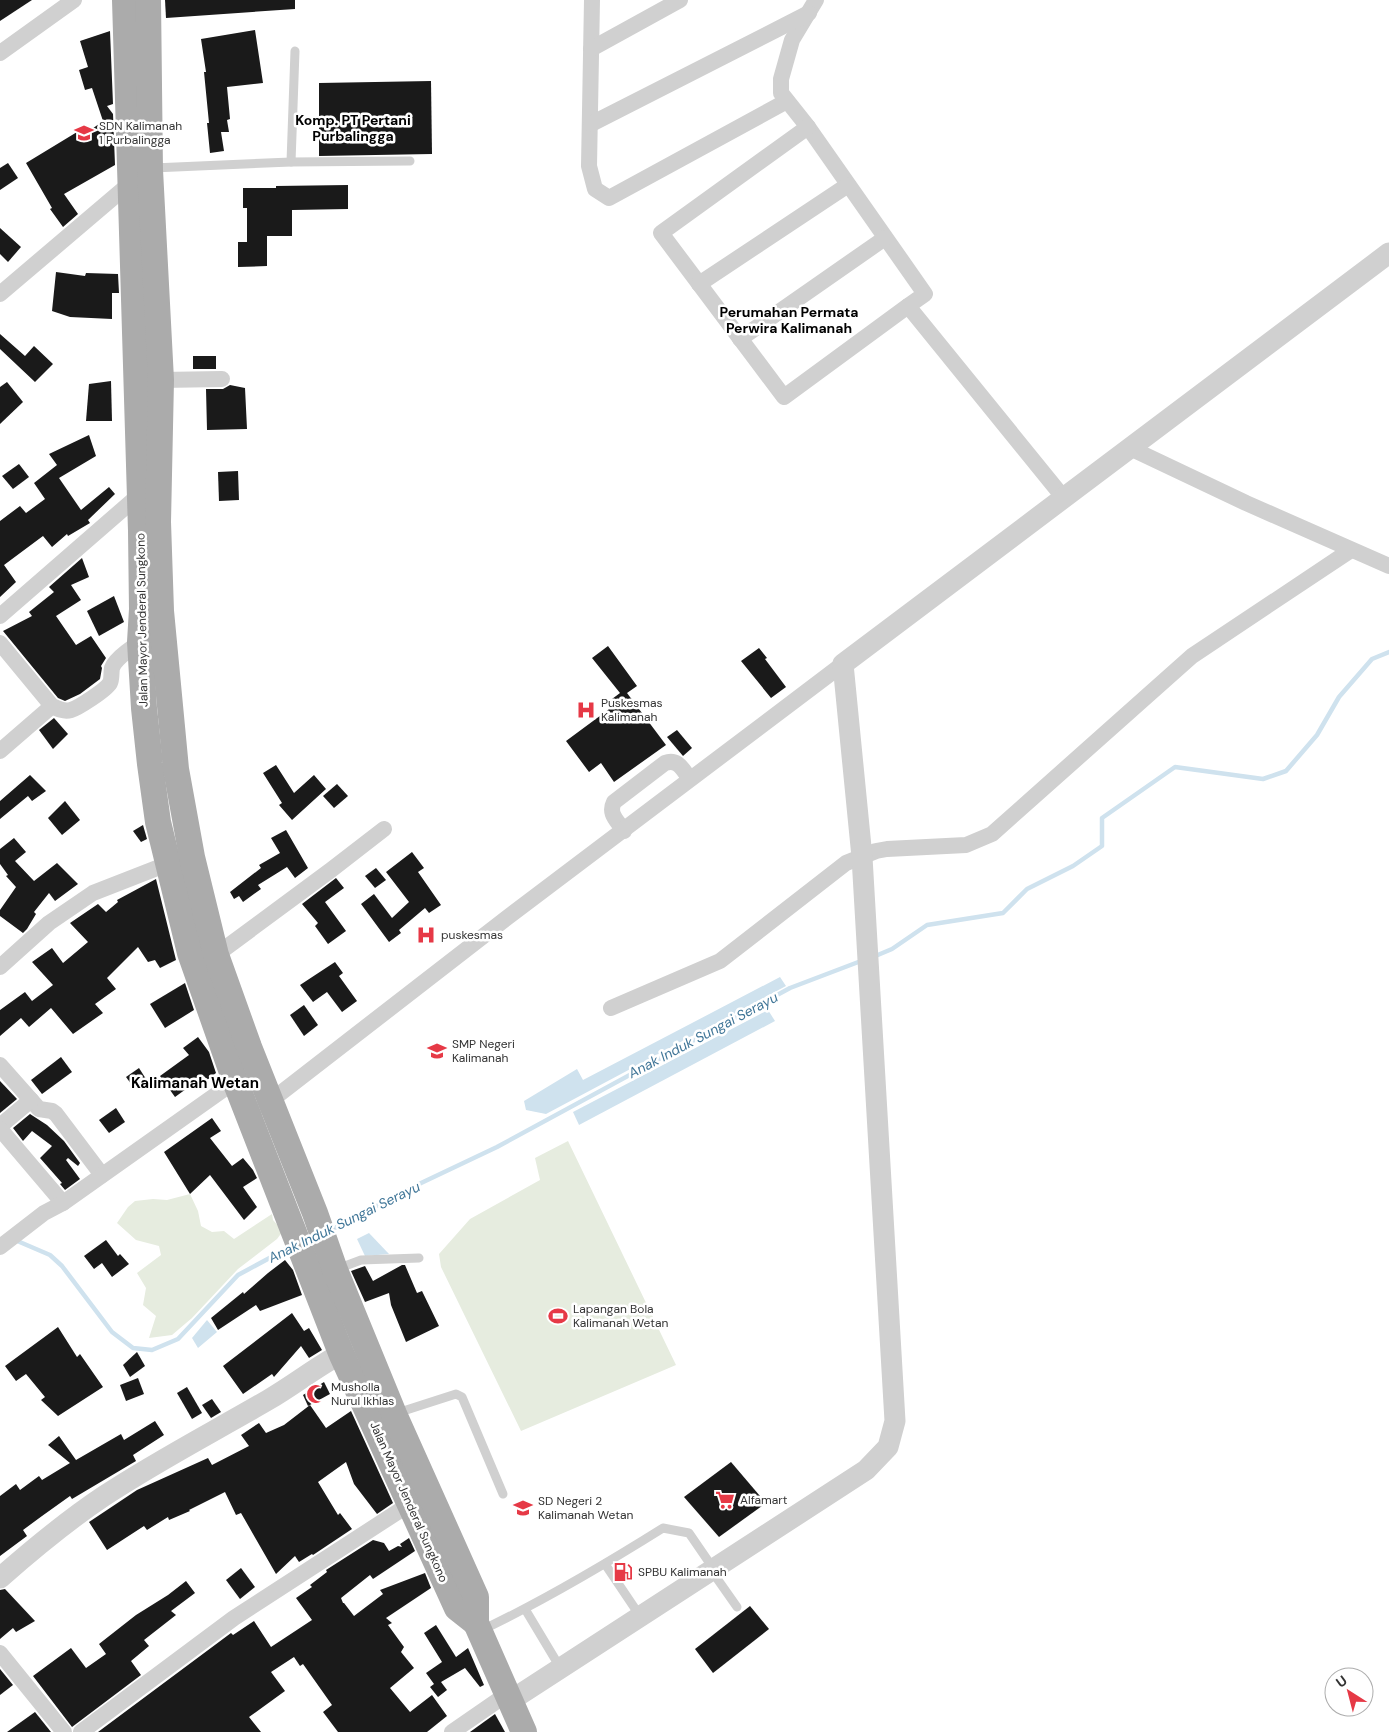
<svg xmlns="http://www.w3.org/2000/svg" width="1389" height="1732" font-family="'DM Sans',sans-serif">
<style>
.green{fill:#e6ecdf}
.water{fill:#cfe2ee}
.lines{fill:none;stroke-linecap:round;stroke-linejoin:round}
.stream{stroke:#cfe2ee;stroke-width:4.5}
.building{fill:#1a1a1a}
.service{stroke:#d0d0d0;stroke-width:9}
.minor{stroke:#d0d0d0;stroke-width:16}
.tertiary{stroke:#d0d0d0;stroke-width:21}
.primary{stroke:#ababab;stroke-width:26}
.labels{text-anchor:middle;stroke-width:5;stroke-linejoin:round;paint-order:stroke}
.poi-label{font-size:12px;fill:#333;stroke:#fff;text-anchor:start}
.street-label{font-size:12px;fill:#333;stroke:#fff}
.neighbourhood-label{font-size:14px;font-weight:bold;fill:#000;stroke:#fff}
.water-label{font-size:14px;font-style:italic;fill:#3f7597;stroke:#fff}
.quarter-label{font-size:15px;font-weight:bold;fill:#000;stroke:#fff}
</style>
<rect width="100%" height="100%" fill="#fff"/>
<g class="green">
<polygon points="568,1141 676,1365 521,1431 441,1267 439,1254 470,1219 540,1180 535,1158"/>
<polygon points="190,1194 198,1211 201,1226 212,1232 224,1231 234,1239 272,1214 273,1220 283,1231 277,1239 238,1269 192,1318 172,1335 149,1338 156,1316 143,1305 146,1288 137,1273 161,1255 159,1246 136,1240 117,1223 128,1207 135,1201 153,1199 167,1200"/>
</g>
<g class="water">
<polygon points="780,977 786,986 546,1114 526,1110 524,1101 577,1069 583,1080"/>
<polygon points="768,1010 775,1021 579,1125 573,1112"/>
<polygon points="369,1233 389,1254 365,1256 357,1239"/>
<polygon points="207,1320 217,1332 198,1348 192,1338"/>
</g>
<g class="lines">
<g class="stream">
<polyline points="873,957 892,949 927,925 1003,913 1027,889 1073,866 1102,846 1102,818 1175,767 1263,779 1286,771 1317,735 1339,697 1372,659 1389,652"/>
<polyline points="329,1231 419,1184 497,1147 790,988 861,961"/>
<polyline points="15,1240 50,1255 62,1266 112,1332 133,1348 152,1350 178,1339 238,1275 290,1247"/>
</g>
</g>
<g class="building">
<polygon points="0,0 32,0 0,21"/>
<polygon points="165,0 295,0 295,9 166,18"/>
<polygon points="255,30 263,83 227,87 230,119 227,120 229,132 221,132 224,151 210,153 207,123 209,123 204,72 206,72 201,39"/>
<polygon points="110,31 113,104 107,106 113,114 115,165 64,194 78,214 63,227 50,209 52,208 26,163 82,129 85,134 103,121 92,88 85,90 79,70 88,67 80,41"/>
<polygon points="431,81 432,154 319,156 319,83"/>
<polygon points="8,163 18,178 0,190 0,168"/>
<polygon points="348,185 348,209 292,210 292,236 267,236 267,266 238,267 238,242 247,242 247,208 243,208 243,188 276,188 276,186"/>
<polygon points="0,228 21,247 8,262 0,254"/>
<polygon points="56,272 85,276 86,273 118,274 119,293 112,293 112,319 70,317 52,311"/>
<polygon points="0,334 25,356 34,346 53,364 35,382 0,349"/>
<rect x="193" y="356" width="23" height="13"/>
<polygon points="111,381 112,421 86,421 89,384"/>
<polygon points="7,382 23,402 0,424 0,387"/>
<polygon points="230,385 245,388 247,429 207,430 206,389 223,389"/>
<polygon points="89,435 96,456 59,478 81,510 109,487 115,494 88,520 90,523 68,536 67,534 52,547 43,536 4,565 16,582 0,597 0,521 20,506 26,513 45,499 34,483 57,465 49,454"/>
<polygon points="19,464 29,477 13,489 2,476"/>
<polygon points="238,471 239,500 219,501 218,472"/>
<polygon points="82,558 89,577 71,585 81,600 56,616 76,645 91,636 106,658 101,666 102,668 100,679 80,694 65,701 58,698 3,631 32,616 29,612 54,592 49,587"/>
<polygon points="114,596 124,622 99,636 87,611"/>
<polygon points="608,646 637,686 627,693 666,745 614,782 601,763 589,772 566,741 612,707 608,702 620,693 592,658"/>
<polygon points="759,648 767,658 765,659 786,687 771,698 741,661"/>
<polygon points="54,718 68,734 53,749 39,730"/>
<polygon points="677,730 692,748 683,756 667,737"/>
<polygon points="276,765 294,793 314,775 326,789 292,820 279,805 282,803 263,773"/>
<polygon points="30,775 46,791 32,801 28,796 0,819 0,801"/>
<polygon points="337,784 348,796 334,808 323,796"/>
<polygon points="65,801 80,820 62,835 48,818"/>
<polygon points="143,825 147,839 141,842 133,831"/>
<polygon points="286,830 308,868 295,878 287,867 258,885 261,889 243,902 239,896 234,899 230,892 261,868 259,865 280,853 271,838"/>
<polygon points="14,838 26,852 15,861 34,881 57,863 78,884 55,901 49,893 34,912 36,914 27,929 23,933 0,916 0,910 16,887 6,876 8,875 0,864 0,849"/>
<polygon points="412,852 424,868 418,872 441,905 429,913 425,908 399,930 401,933 389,942 361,904 374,894 392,918 409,902 386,872"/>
<polygon points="376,868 386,880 375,888 365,876"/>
<polygon points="336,878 344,888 325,902 346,931 328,944 315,926 318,923 302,904"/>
<polygon points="156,879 176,960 160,968 155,960 148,962 138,947 107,978 116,989 95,1004 103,1013 73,1034 51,1008 29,1027 21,1018 0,1036 0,1010 25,992 32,1001 53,985 32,962 52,948 63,963 88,942 70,923 98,904 106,912 118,902 117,900"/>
<polygon points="335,962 343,973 339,976 357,1001 342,1012 327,992 313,1002 300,985"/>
<polygon points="185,983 194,1010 165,1028 150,1004"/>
<polygon points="304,1005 318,1025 304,1036 290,1015"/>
<polygon points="198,1037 209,1052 216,1073 207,1080 204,1076 175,1097 160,1076 189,1055 183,1048"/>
<polygon points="61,1057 72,1072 42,1094 31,1080"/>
<polygon points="139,1068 146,1079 134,1088 126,1077"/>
<polygon points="0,1081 17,1099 0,1113"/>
<polygon points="116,1108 125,1122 109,1133 99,1120"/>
<polygon points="30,1114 47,1125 64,1141 80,1163 78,1166 68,1158 66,1160 80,1179 65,1190 60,1184 62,1183 40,1158 52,1146 32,1131 23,1141 13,1128"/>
<polygon points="212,1118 221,1131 210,1138 232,1166 243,1158 253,1170 257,1178 243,1187 257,1207 244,1220 210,1175 190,1194 164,1152"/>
<polygon points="106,1240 118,1256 120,1254 129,1264 112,1277 102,1263 94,1269 84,1256"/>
<polygon points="285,1260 293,1270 302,1295 260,1311 256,1305 218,1330 211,1318 243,1292 244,1294 268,1273"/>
<polygon points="402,1265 405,1265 417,1293 422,1291 439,1326 406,1342 391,1305 389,1293 365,1302 351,1271 365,1266 373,1281"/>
<polygon points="292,1313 304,1331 309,1328 322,1350 309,1358 301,1346 274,1377 272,1374 243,1394 223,1366"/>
<polygon points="58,1327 77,1357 80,1354 103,1387 58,1416 41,1400 45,1397 26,1374 16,1381 5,1366"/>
<polygon points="137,1352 145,1366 130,1377 123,1365"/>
<polygon points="138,1378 144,1394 126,1401 120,1385"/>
<polygon points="324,1382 330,1394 308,1406 303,1395"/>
<polygon points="187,1387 202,1413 192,1419 177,1393"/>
<polygon points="212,1399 221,1412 211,1418 202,1405"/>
<polygon points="310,1405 326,1428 351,1411 393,1503 377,1514 354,1484 346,1462 318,1482 338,1515 340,1513 352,1529 313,1555 312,1554 299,1562 295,1556 276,1574 241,1513 236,1515 225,1492 189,1510 190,1511 169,1520 168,1517 147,1530 144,1526 107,1550 89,1522 137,1490 208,1458 212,1465 249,1446 241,1435 259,1423 266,1433 284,1425"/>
<polygon points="155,1421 164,1435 133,1455 136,1461 72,1499 70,1496 42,1516 23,1530 27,1536 0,1556 0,1496 16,1484 20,1490 39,1476 42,1480 70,1463 48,1445 59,1436 76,1460 121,1434 124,1440"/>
<polygon points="731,1462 766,1503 719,1537 684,1497"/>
<polygon points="409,1538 415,1551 373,1579 370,1575 341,1598 343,1603 344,1603 354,1616 383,1594 380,1590 425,1573 431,1588 386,1618 392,1623 388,1625 404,1647 401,1652 414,1668 390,1688 410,1712 432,1695 447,1716 427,1732 338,1732 323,1712 332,1705 303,1664 300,1666 294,1657 271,1672 285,1691 249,1717 261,1732 98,1732 231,1633 233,1635 254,1621 271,1647 312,1620 296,1598 312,1587 310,1585 327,1572 326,1570 373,1540 384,1543 389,1551 398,1546 402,1547 400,1544"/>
<polygon points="241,1568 255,1587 240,1599 226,1580"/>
<polygon points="186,1581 195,1593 171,1611 176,1615 144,1640 149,1646 131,1661 141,1675 72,1727 33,1676 71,1648 86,1668 106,1654 99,1644 136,1615 168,1595"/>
<polygon points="5,1589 35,1621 16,1632 13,1628 0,1639 0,1590"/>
<polygon points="750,1606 769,1629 713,1673 695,1649"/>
<polygon points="436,1625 456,1657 468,1648 484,1685 480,1687 465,1668 441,1682 447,1690 438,1697 430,1687 434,1684 426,1673 442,1662 424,1633"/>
<polygon points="0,1669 13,1685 0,1695"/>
<polygon points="35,1712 51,1732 7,1732"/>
<polygon points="495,1714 505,1732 470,1732"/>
</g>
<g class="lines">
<g class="service">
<polyline points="291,162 295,51"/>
<polyline points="153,168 291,162 410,161"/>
<polyline points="337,1269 361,1260 419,1258"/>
<polyline points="397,1413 456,1394 462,1397 503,1494"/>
<polyline points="605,1564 640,1616"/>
<polyline points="711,1570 737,1607"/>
<polyline points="525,1609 561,1669"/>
<path d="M482,1630C545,1600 604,1565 663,1528L689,1533L713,1568"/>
</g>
<g class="minor">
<polyline points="592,0 589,166 595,189 609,198 787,101"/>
<polyline points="816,0 792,40 781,79 781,93 808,127 925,294 908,306"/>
<polyline points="591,49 680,0"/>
<polyline points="0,53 74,0"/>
<polyline points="591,124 809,13"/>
<polyline points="808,127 661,233 784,397 908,306 1063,497"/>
<polyline points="699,284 848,185"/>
<polyline points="0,294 134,180"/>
<polyline points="740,339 885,238"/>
<polyline points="161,380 222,379"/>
<polyline points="1130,448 1246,503 1389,566"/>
<polyline points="0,616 138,496 146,496"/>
<path d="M0,643L52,706C58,709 64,712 71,710C78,708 106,690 110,683C112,679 111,673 112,668C115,659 136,643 145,642"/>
<polyline points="0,751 52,706"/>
<path d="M624,831C617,820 608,814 614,802L665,763C678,758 683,770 690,779"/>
<polyline points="216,955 331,870 384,829"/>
<polyline points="0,967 49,923 93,893 175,861"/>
<polyline points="611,1008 720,961 846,863 876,851 887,849 966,845 992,834 1192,656 1351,550"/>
<polyline points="0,1065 39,1109 52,1111 56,1114 102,1175"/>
<polyline points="264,1106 508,917 843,664"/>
<polyline points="0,1126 31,1100"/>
<polyline points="0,1129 63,1203"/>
<polyline points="0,1247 44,1213 63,1203 241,1077"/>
<polyline points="0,1653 64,1732"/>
<polyline points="81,1732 234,1618 416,1500"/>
<polyline points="452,1732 507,1694"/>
</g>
<g class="tertiary">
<path d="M0,1578C33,1549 68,1520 104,1496C157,1461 213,1432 268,1400C297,1383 324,1361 355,1346"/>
<polyline points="510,1701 866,1470 888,1447 895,1421 862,857 843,664 1389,253"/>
</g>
<g class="primary">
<polyline points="125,0 141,531 142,609 140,642 144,708 150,764 158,822 190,953 235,1081 341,1353 457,1608 476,1623"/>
<polyline points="148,0 150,170 161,380 158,522 161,611 176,769 192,857 216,955 249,1047 315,1213 335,1270 394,1414 476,1597 476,1623 524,1732"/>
</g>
</g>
<defs>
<g id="school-bare" transform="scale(1.5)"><path d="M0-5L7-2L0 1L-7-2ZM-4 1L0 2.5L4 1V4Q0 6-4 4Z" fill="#e63946" stroke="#fff" stroke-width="2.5" paint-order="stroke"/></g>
<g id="hospital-bare" transform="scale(1.5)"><path d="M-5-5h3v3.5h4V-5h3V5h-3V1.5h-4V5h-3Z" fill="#e63946" stroke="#fff" stroke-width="2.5" paint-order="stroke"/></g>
<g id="stadium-bare" transform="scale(1.5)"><path d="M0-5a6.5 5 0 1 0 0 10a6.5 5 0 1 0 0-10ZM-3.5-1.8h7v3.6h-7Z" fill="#e63946" stroke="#fff" stroke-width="2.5" paint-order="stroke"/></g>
<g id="mosque-bare" transform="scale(1.5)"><path d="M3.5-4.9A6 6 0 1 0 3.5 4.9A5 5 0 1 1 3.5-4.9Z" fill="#e63946" stroke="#fff" stroke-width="2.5" paint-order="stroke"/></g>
<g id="supermarket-bare" transform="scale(1.5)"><path d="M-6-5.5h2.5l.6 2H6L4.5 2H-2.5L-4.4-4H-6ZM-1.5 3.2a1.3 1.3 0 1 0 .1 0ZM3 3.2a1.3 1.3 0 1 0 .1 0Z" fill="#e63946" stroke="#fff" stroke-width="2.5" paint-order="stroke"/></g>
<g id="fuel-bare" transform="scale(1.5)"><path d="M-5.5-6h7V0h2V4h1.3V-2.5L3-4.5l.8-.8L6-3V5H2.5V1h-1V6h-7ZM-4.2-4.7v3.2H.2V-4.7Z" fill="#e63946" stroke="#fff" stroke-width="2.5" paint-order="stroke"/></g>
</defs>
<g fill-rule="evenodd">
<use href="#school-bare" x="84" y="133"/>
<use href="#hospital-bare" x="586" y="710"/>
<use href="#hospital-bare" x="426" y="935"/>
<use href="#school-bare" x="437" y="1051"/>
<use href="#stadium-bare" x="558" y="1316"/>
<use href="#mosque-bare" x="316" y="1394"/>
<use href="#supermarket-bare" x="725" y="1500"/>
<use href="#school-bare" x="523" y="1508"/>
<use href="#fuel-bare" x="623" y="1572"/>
</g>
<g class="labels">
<g class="poi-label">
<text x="99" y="130">SDN Kalimanah<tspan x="99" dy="14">1 Purbalingga</tspan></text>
<text x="601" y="707">Puskesmas<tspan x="601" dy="14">Kalimanah</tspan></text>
<text x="441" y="939">puskesmas</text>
<text x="452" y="1048">SMP Negeri<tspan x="452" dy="14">Kalimanah</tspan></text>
<text x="573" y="1313">Lapangan Bola<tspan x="573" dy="14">Kalimanah Wetan</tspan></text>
<text x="331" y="1391">Musholla<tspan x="331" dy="14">Nurul Ikhlas</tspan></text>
<text x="740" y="1504">Alfamart</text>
<text x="538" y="1505">SD Negeri 2<tspan x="538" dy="14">Kalimanah Wetan</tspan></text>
<text x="638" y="1576">SPBU Kalimanah</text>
</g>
<g class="street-label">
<text transform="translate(142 620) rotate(-91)" y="4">Jalan Mayor Jenderal Sungkono</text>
<text transform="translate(409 1502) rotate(66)" y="4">Jalan Mayor Jenderal Sungkono</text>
</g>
<g class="neighbourhood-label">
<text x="353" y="125">Komp. PT Pertani<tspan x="353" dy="16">Purbalingga</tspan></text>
<text x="789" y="317">Perumahan Permata<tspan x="789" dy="16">Perwira Kalimanah</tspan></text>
</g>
<g class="water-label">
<text transform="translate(703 1035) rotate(-28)" y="5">Anak Induk Sungai Serayu</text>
<text transform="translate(344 1222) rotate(-26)" y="5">Anak Induk Sungai Serayu</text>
</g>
<g class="quarter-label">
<text x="195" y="1088">Kalimanah Wetan</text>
</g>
</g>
<g transform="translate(1349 1692) rotate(324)"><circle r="24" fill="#ffffff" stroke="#adadad"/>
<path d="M0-4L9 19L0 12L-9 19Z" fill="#e63946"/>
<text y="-8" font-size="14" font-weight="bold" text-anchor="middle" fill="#333333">U</text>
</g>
</svg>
